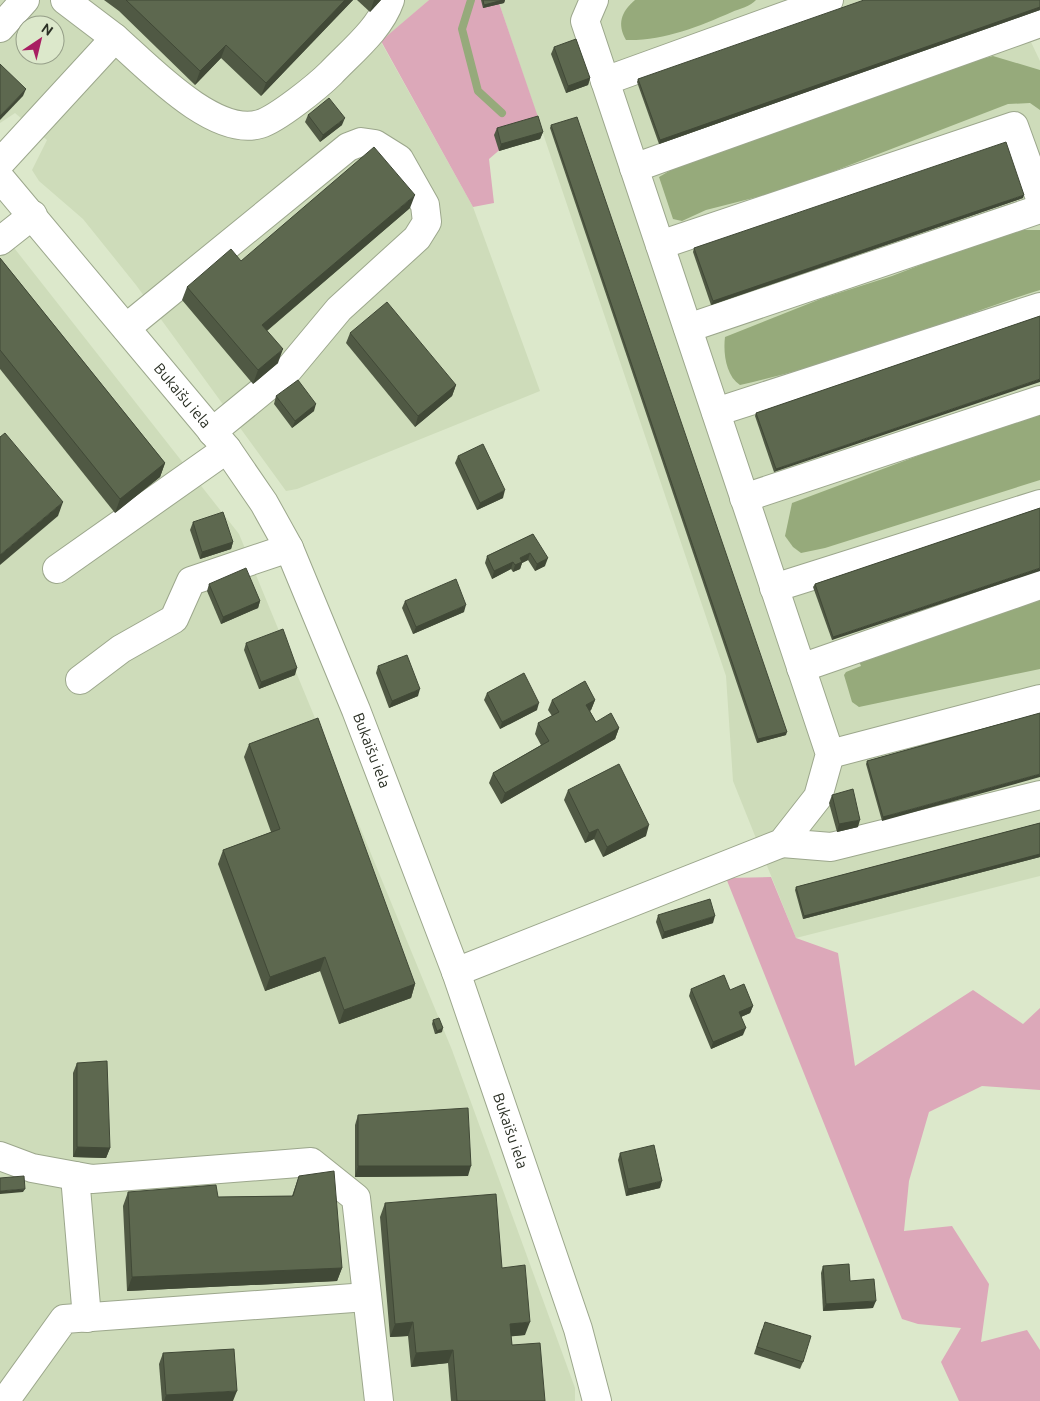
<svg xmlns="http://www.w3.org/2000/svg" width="1040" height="1401" font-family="Ubuntu,sans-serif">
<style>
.built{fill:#cedcba;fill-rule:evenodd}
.green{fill:#dca8b9}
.water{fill:#96aa7b}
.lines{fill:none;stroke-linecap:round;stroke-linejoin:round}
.stream{stroke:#96aa7b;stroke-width:8}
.minor-casing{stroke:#9ca78c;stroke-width:30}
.minor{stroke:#fff;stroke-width:28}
.wall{fill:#505944}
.shaded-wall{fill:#414937}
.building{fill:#5d684f;stroke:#414937}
.labels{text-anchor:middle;stroke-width:5;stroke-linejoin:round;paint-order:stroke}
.street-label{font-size:15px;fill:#2a2f24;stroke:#dce8cb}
</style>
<rect width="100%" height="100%" fill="#dce8cb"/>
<g class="built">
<path d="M0,0H429L381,42L473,207L540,391L297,489L286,491L136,285L83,219L39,181L32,170L47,140L15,113L0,123ZM25,25H55V55H25Z"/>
<polygon points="498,0 1040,0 1030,40 1040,61 1040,876 796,938 733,781 726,676"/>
<polygon points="0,230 239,534 452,1050 575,1388 575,1401 0,1401"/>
</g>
<g class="green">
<polygon points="429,0 498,0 538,117 489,159 494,203 473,207 381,41"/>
<polygon points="771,877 796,938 838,953 855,1066 973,990 1023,1024 1040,1008 1040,1090 982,1086 929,1112 909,1181 904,1231 952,1226 989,1284 981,1342 1027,1330 1040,1350 1040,1401 959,1401 941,1362 961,1328 918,1324 902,1319 726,878"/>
</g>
<g class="water">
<path d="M635,0H756C751,6 739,9 732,12C698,27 663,41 626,40C617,24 621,12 635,0Z"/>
<polygon points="993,56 1040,70 1040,110 1030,103 1008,104 785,190 706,210 682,221 673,219 659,177 688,160 954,66"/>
<path d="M1011,230H1040V290C994,304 949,322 904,338C850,357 795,372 740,385C726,376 723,353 725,337L823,298L892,276Z"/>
<polygon points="1027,415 1040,415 1040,480 825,548 801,553 793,547 785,536 792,503"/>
<polygon points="1040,593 1040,669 859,707 852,702 844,675 846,672 861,666 857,657"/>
</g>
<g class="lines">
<polyline class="stream" points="471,0 462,29 478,91 502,113"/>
<g class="minor-casing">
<g id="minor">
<polyline points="65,0 115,38"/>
<polyline points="0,28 25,0"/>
<polyline points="605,81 829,0"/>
<path d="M0,163L115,38C147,66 214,138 260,124C277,119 318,86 331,73C352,51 380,29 390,0"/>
<polyline points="634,168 1040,23"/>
<path id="s1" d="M0,178L227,449L264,503L289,548L356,710L456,972L578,1329L597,1401"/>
<polyline points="0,241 33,215"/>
<polyline points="660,245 1014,126 1040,198"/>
<polyline points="126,328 348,147 361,142 375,144 399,159 425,205 427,222 417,238 339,309 289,369 212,432"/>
<polyline points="688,328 1040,209"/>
<polyline points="716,412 1040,307"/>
<polyline points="744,498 1040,400"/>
<polyline points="57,569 227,449"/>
<polyline points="774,588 1040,504"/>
<polyline points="801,668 1040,585"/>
<polyline points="80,680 121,649 174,619 191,581 289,548"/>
<polyline points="830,754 1040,699"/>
<polyline points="782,843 831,847 1040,795"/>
<polyline points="456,972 782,843 818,797 830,754 585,21 594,0"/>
<polyline points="0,1156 32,1168 92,1179 311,1162 356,1198 379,1401"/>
<polyline points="75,1176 87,1318"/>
<polyline points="5,1401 64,1319 367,1297"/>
</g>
</g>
<use href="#minor" class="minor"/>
</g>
<g class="wall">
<polygon points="104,0 353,0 261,96 221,58 195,85 119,11"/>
<polygon points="357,0 381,0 370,12"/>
<polygon points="481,0 505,0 504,3 483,8"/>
<polygon points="1040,0 1040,10 659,144 637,82 638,79"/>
<polygon points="554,47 590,78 588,85 566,93 551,54"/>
<polygon points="308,115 342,125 320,142 305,122"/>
<polygon points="551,125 786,735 757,743 550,128"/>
<polygon points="497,128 543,132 540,139 499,151 494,135"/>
<polygon points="1023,198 711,305 693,252 694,248"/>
<polygon points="410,208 267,331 278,363 253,384 182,300 187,287 241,261"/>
<polygon points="0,258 165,463 160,477 115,513 0,369"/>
<polygon points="1040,316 774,472 755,416 756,413"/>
<polygon points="350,333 456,385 452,396 415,427 346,343"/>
<polygon points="276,396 314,411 292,428 274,404"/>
<polygon points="458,456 503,498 477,510 455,463"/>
<polygon points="1040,508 832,640 813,587 815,584"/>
<polygon points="193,522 233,542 231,549 200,559 190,530"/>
<polygon points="533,534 545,566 535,571 528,560 522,563 520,569 513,572 511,569 492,579 485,563 487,556"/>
<polygon points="209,584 260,601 258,608 221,624 207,591"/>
<polygon points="405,601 464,612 413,634 402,608"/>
<polygon points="246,643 295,675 259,689 244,650"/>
<polygon points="378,666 418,696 389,708 376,673"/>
<polygon points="487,693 537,710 500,729 484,700"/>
<polygon points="552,700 595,700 591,710 590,711 596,722 619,728 615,739 501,804 489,783 493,773 541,745 535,734 538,723 552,716 548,710"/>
<polygon points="1040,713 882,821 866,764 867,761"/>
<polygon points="249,744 415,984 411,998 339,1024 320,971 265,991 218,864 223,850 271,832 244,757"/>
<polygon points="568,790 646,836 603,857 594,839 585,843 564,800"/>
<polygon points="832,795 858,827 837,832 829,803"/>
<polygon points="1040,823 1040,857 803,919 795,890 796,887"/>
<polygon points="658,915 713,923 662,939 656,922"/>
<polygon points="691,989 730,990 753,1006 750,1013 741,1017 743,1035 711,1049 689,996"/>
<polygon points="433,1020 442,1032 435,1034 432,1024"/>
<polygon points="77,1063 110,1148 106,1158 73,1157 73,1073"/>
<polygon points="358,1115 468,1176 355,1177 355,1125"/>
<polygon points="620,1153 660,1188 626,1196 618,1160"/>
<polygon points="299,1176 342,1268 337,1281 127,1291 123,1206 128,1192 218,1197 292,1196"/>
<polygon points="385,1203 502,1268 525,1335 511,1336 512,1345 545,1401 451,1401 448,1363 411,1367 408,1336 390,1337 380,1217"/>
<polygon points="823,1266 850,1281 873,1308 823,1311 821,1273"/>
<polygon points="762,1329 803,1362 800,1369 754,1354"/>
<polygon points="163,1353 233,1401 162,1401 159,1364"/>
</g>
<g class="shaded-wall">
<polygon points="345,0 353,0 261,96 266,83"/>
<polygon points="374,0 381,0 370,12"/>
<polygon points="503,0 505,0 504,3 483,8 484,5"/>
<polygon points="1040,7 1040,10 659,144 660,140"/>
<polygon points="226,45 221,58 195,85 200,71"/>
<polygon points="590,78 588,85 566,93 568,86"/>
<polygon points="26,89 23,96 0,120 0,116"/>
<polygon points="345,118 342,125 320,142 323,135"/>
<polygon points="543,132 540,139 499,151 501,144"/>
<polygon points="415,195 410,208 257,339 262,325"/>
<polygon points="1024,195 1023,198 711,305 713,301"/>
<polygon points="283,349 278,363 253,384 258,370"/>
<polygon points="1040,379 1040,382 774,472 776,469"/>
<polygon points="456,385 452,396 415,427 418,416"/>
<polygon points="316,404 314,411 292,428 295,421"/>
<polygon points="165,463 160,477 115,513 120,499"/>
<polygon points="505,490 503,498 477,510 480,503"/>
<polygon points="63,502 58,516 0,565 0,555"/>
<polygon points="233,542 231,549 200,559 202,552"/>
<polygon points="530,553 528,560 522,563 520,569 513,572 515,565 520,558"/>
<polygon points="548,558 545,566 535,571 537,564"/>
<polygon points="513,562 511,569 492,579 494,571"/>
<polygon points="1040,568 1040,571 832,640 833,637"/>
<polygon points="260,601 258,608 221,624 223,617"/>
<polygon points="466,605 464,612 413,634 416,627"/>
<polygon points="297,668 295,675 259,689 261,682"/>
<polygon points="420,689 418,696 389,708 392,701"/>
<polygon points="595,700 591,710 582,715 586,705"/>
<polygon points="539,703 537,710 500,729 502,722"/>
<polygon points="619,728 615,739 501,804 505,793"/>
<polygon points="787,732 786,735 757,743 758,739"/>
<polygon points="1040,774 1040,777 882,821 883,817"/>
<polygon points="860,820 858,827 837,832 839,824"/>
<polygon points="649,825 646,836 603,857 607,847"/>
<polygon points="598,829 594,839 585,843 589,833"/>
<polygon points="1040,854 1040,857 803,919 804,916"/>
<polygon points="715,916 713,923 662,939 664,932"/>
<polygon points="325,957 320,971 265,991 270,977"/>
<polygon points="415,984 411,998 339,1024 344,1010"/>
<polygon points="753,1006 750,1013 736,1019 739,1012"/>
<polygon points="443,1028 442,1032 435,1034 437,1031"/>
<polygon points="746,1028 743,1035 711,1049 713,1042"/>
<polygon points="77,1147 110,1148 106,1158 73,1157"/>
<polygon points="358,1166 471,1166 468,1176 355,1177"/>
<polygon points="662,1181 660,1188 626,1196 628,1189"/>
<polygon points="25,1189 23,1192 0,1194 0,1191"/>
<polygon points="342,1268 337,1281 127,1291 132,1277"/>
<polygon points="876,1301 873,1308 823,1311 826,1304"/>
<polygon points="413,1322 408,1336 390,1337 395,1324"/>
<polygon points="530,1322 525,1335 505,1337 510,1324"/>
<polygon points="453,1350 448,1363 411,1367 416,1353"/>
<polygon points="237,1391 233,1401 164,1401 166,1395"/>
</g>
<g class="building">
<polygon points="126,0 345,0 266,83 226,45 200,71"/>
<polygon points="483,0 503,0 484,5"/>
<polygon points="864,0 1040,0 1040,7 660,140 638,79"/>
<polygon points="576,39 590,78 568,86 554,47"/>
<polygon points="0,64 26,89 0,116"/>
<polygon points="329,98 345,118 323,135 308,115"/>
<polygon points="538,116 543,132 501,144 497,128"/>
<polygon points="577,117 787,732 758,739 551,125"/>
<polygon points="1006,142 1024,195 713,301 694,248"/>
<polygon points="374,147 415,195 262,325 283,349 258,370 187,287 231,249 241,261"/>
<polygon points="0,258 165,463 120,499 0,350"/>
<polygon points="387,302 456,385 418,416 350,333"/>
<polygon points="1040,316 1040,379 776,469 756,413"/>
<polygon points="298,380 316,404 295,421 276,396"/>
<polygon points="5,433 63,502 0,555 0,437"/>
<polygon points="483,444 505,490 480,503 458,456"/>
<polygon points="1040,508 1040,568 833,637 815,584"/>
<polygon points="223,512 233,542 202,552 193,522"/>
<polygon points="533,534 548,558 537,564 530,553 520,558 522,562 515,565 513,562 494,571 487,556"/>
<polygon points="246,568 260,601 223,617 209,584"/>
<polygon points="456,579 466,605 416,627 405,601"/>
<polygon points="283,629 297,668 261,682 246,643"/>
<polygon points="407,655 420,689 392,701 378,666"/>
<polygon points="524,673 539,703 502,722 487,693"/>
<polygon points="585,681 595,700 586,705 596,722 611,713 619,728 505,793 493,773 549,741 538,723 559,712 552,700"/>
<polygon points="1040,713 1040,774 883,817 867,761"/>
<polygon points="318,718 415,984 344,1010 325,957 270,977 223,850 280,829 249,744"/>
<polygon points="619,764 649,825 607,847 598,829 589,833 568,790"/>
<polygon points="853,789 860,820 839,824 832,795"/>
<polygon points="1040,823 1040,854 804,916 796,887"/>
<polygon points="710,899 715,916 664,932 658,915"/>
<polygon points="724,975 730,990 744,984 753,1006 739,1012 746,1028 713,1042 691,989"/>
<polygon points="439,1018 443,1028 437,1031 433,1020"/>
<polygon points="107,1061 110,1148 77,1147 77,1063"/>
<polygon points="468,1108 471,1166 358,1166 358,1115"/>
<polygon points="654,1145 662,1181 628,1189 620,1153"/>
<polygon points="334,1171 342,1268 132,1277 128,1192 216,1185 218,1197 293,1196 299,1176"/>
<polygon points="24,1176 25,1189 0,1191 0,1178"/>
<polygon points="496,1194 502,1268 525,1265 530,1322 510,1324 512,1345 540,1343 545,1401 457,1401 453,1350 416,1353 413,1322 395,1324 385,1203"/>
<polygon points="849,1264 850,1281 874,1279 876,1301 826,1304 823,1266"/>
<polygon points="765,1322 811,1336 803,1362 757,1347"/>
<polygon points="234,1349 237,1391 166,1395 163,1353"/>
</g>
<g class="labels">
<g class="street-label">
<text dy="5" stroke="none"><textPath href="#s1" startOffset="284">Bukaišu iela</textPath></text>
<text dy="5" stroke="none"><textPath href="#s1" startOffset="689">Bukaišu iela</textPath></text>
<text dy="5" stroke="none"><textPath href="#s1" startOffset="1094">Bukaišu iela</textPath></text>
</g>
</g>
<g transform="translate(40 40) rotate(35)"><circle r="24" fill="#dce8cb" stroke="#959e88"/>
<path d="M0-4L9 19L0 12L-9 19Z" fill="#a81e62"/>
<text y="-8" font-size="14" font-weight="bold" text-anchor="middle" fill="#2a2f24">N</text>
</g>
</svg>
